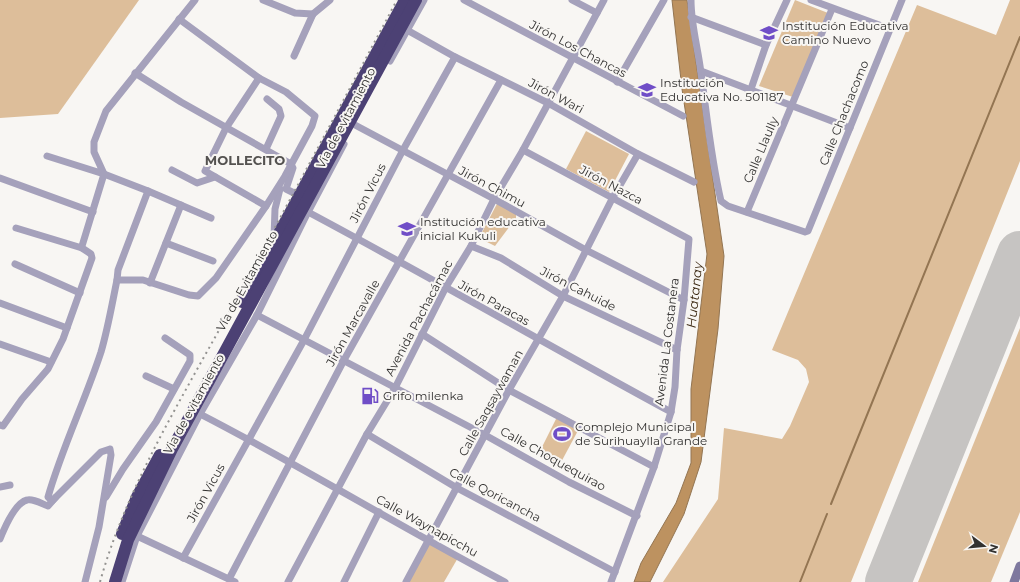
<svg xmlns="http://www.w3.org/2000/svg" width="1020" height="582" font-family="Montserrat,sans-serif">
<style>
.green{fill:#ddbe9a}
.water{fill:#bd9260;stroke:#937552}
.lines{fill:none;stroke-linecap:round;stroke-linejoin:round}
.stream{stroke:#937552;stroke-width:2}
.runway{stroke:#c6c4c2;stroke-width:46}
.street{stroke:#a5a1bb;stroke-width:7}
.secondary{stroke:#7e789e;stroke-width:9}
.highway{stroke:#4c4174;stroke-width:12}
.rail{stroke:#939290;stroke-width:2;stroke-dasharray:2 4;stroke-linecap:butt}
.labels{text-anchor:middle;stroke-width:4;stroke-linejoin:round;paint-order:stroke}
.poi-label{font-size:12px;fill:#323130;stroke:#f8f6f3;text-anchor:start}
.street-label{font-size:12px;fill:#323130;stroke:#f8f6f3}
.neighbourhood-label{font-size:13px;font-weight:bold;fill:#545250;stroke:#f8f6f3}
.water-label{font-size:13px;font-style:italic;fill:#39260f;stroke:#f8f6f3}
</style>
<rect width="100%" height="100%" fill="#f8f6f3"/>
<g class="green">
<polygon points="0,0 139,0 58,114 0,118"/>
<polygon points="795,0 828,13 793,97 759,86"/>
<polygon points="1010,0 1020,0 1020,161 851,582 663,582 718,499 724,428 782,439 790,426 809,382 806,369 798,360 772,350 917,5 996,35"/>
<polygon points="586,131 629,154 609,192 566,169"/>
<polygon points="499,200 516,209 516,218 495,246 479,238"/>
<polygon points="1020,328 1020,512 991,582 918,582"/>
<polygon points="559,413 581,425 559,466 538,455"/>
<polygon points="429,540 459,556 444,582 406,582"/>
</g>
<polygon class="water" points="672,0 687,0 724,256 718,329 701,462 684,514 650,582 634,582 641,563 676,503 691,463 691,389 707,254 682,89"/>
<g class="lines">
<g class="stream">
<polyline points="831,504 1020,37"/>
<polyline points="800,582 827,514"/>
</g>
<polyline class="runway" points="888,582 1020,254"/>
<g class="street">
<polyline points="263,0 295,13 313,14"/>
<polyline points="464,0 683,116"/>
<polyline points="572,0 597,13"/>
<path d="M691,0C691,25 698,48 701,73C707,116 711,159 721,201L728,206L805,232L808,231L902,0"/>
<polyline points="811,0 890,29"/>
<polyline points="691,17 766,45"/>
<polyline points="407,30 455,57 548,103 638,154 694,182"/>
<polyline points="294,56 313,14 330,0"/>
<polyline points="390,61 424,0"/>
<polyline points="701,71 850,128"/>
<polyline points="135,73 181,102 291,164 293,168 286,189 302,197"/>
<polyline points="259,78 226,128 205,171 266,206"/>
<polyline points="617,82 664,0"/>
<polyline points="751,89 766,45 787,0"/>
<polyline points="355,125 494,199 586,250 684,300"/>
<polyline points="266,149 281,116 279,109 267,99"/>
<polyline points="523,150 689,239 684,300 677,350 675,387 671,412 654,467 611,582"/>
<polyline points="47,156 104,174 94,152 94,142 106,111 195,0"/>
<polyline points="172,170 197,183 215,177"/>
<polyline points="0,178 93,212"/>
<polyline points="148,191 211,218"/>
<path d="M308,212C430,277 549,346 671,412"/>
<polyline points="747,212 832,9"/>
<polyline points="16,228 82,248"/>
<polyline points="274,238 275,209 280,189"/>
<polyline points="166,243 213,261"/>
<polyline points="471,246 501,258 563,296 677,350"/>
<polyline points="15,264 80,293"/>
<polyline points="150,283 181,205"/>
<polyline points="0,303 67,328"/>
<polyline points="257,315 485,435 569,482 637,516"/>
<polyline points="422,334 509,390 654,467"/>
<polyline points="0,344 51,362"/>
<polyline points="146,376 174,389"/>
<path d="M200,414C303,467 402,528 505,582"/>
<polyline points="0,425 3,426 22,399 48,369 63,339 92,258 91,254 82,248 82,246 104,174 148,191 118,270 117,280"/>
<polyline points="367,434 457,488 615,572"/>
<polyline points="0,487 10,485"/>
<polyline points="106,497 123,469 156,422 190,361 190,355 165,338"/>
<polyline points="137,536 235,582"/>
<path d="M0,539C4,529 15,503 27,500C33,498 42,504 48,506L55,498"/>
<polyline points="183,558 304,340 403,150 455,57"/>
<polyline points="229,579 344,360 501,80"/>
<path d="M85,582L99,527L111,455L110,449L101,452L52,501L48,497C62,448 85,401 101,352C108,328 112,304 117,280H143L189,295L198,296L216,278L266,206L285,176L312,126L315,116L286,92L259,78L179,19"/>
<polyline points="122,582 137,536 200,414 257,315 308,212 344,144"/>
<polyline points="288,582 367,434 395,388 446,287 471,246 494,199 523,150 604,0"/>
<polyline points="344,582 379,512"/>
<polyline points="406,582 509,390 563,296 612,199 638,154"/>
</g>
<polyline class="secondary" points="1014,582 1020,566"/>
<g class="highway">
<polyline points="242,302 405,0"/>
<polyline points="122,534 137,497 160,455"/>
<polyline points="115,582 128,540 172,449 416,0"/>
</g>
<path class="rail" d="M100,582C126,489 178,405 224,321C282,215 340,107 397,0"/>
</g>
<defs>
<g id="school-bare" transform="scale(1.38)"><path d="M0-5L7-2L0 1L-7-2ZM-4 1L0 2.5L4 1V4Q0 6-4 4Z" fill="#704ec7" stroke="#f8f6f3" stroke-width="2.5" paint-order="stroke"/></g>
<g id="fuel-bare" transform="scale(1.38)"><path d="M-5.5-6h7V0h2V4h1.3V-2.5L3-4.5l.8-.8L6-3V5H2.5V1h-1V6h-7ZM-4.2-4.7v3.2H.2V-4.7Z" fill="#704ec7" stroke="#f8f6f3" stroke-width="2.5" paint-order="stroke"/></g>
<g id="stadium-bare" transform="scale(1.38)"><path d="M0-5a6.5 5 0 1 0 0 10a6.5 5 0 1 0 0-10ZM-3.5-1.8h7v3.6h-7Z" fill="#704ec7" stroke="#f8f6f3" stroke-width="2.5" paint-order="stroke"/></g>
</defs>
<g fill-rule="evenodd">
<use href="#school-bare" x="769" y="33"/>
<use href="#school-bare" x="647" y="90"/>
<use href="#school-bare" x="407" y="229"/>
<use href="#fuel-bare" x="370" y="396"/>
<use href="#stadium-bare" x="562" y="434"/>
</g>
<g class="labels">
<g class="poi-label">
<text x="782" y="30">Institución Educativa<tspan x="782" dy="14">Camino Nuevo</tspan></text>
<text x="660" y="87">Institución<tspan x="660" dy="14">Educativa No. 501187</tspan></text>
<text x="420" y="226">Institución educativa<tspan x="420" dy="14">inicial Kukuli</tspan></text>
<text x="383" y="400">Grifo milenka</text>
<text x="575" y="431">Complejo Municipal<tspan x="575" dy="14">de Surihuaylla Grande</tspan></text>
</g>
<g class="street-label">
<text transform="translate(578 49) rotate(28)" y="4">Jirón Los Chancas</text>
<text transform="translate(556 96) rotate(28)" y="4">Jirón Wari</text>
<text transform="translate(844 113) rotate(-68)" y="4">Calle Chachacomo</text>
<text transform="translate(346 118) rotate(-62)" y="4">Via de evitamiento</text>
<text transform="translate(761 150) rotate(-67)" y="4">Calle Llaully</text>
<text transform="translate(611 185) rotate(28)" y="4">Jirón Nazca</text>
<text transform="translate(492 187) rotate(28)" y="4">Jirón Chimu</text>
<text transform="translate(368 193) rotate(-63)" y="4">Jirón Vicus</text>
<text transform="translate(247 281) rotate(-61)" y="4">Vía de Evitamiento</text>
<text transform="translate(578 289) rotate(27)" y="4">Jirón Cahuide</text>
<text transform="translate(494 303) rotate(29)" y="4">Jirón Paracas</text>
<text transform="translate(419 318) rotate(-62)" y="4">Avenida Pachacámac</text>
<text transform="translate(353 323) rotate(-61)" y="4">Jirón Marcavalle</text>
<text transform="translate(667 342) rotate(-83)" y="4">Avenida La Costanera</text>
<text transform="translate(491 403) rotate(-61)" y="4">Calle Saqsaywaman</text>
<text transform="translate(194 404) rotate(-61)" y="4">Via de evitamiento</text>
<text transform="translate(553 459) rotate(29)" y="4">Calle Choquequirao</text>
<text transform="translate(206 493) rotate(-61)" y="4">Jirón Vicus</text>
<text transform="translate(495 495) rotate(28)" y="4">Calle Qoricancha</text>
<text transform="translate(427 526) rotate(29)" y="4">Calle Waynapicchu</text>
</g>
<g class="neighbourhood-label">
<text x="245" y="165">MOLLECITO</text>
</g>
<g class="water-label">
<text transform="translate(694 295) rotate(-84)" y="5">Huatanay</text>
</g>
</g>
<g transform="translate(984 546) rotate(106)" stroke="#f8f6f3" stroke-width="3" paint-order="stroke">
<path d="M0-3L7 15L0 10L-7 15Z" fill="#323130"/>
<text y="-6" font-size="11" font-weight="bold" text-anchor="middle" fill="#323130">N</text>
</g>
</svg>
